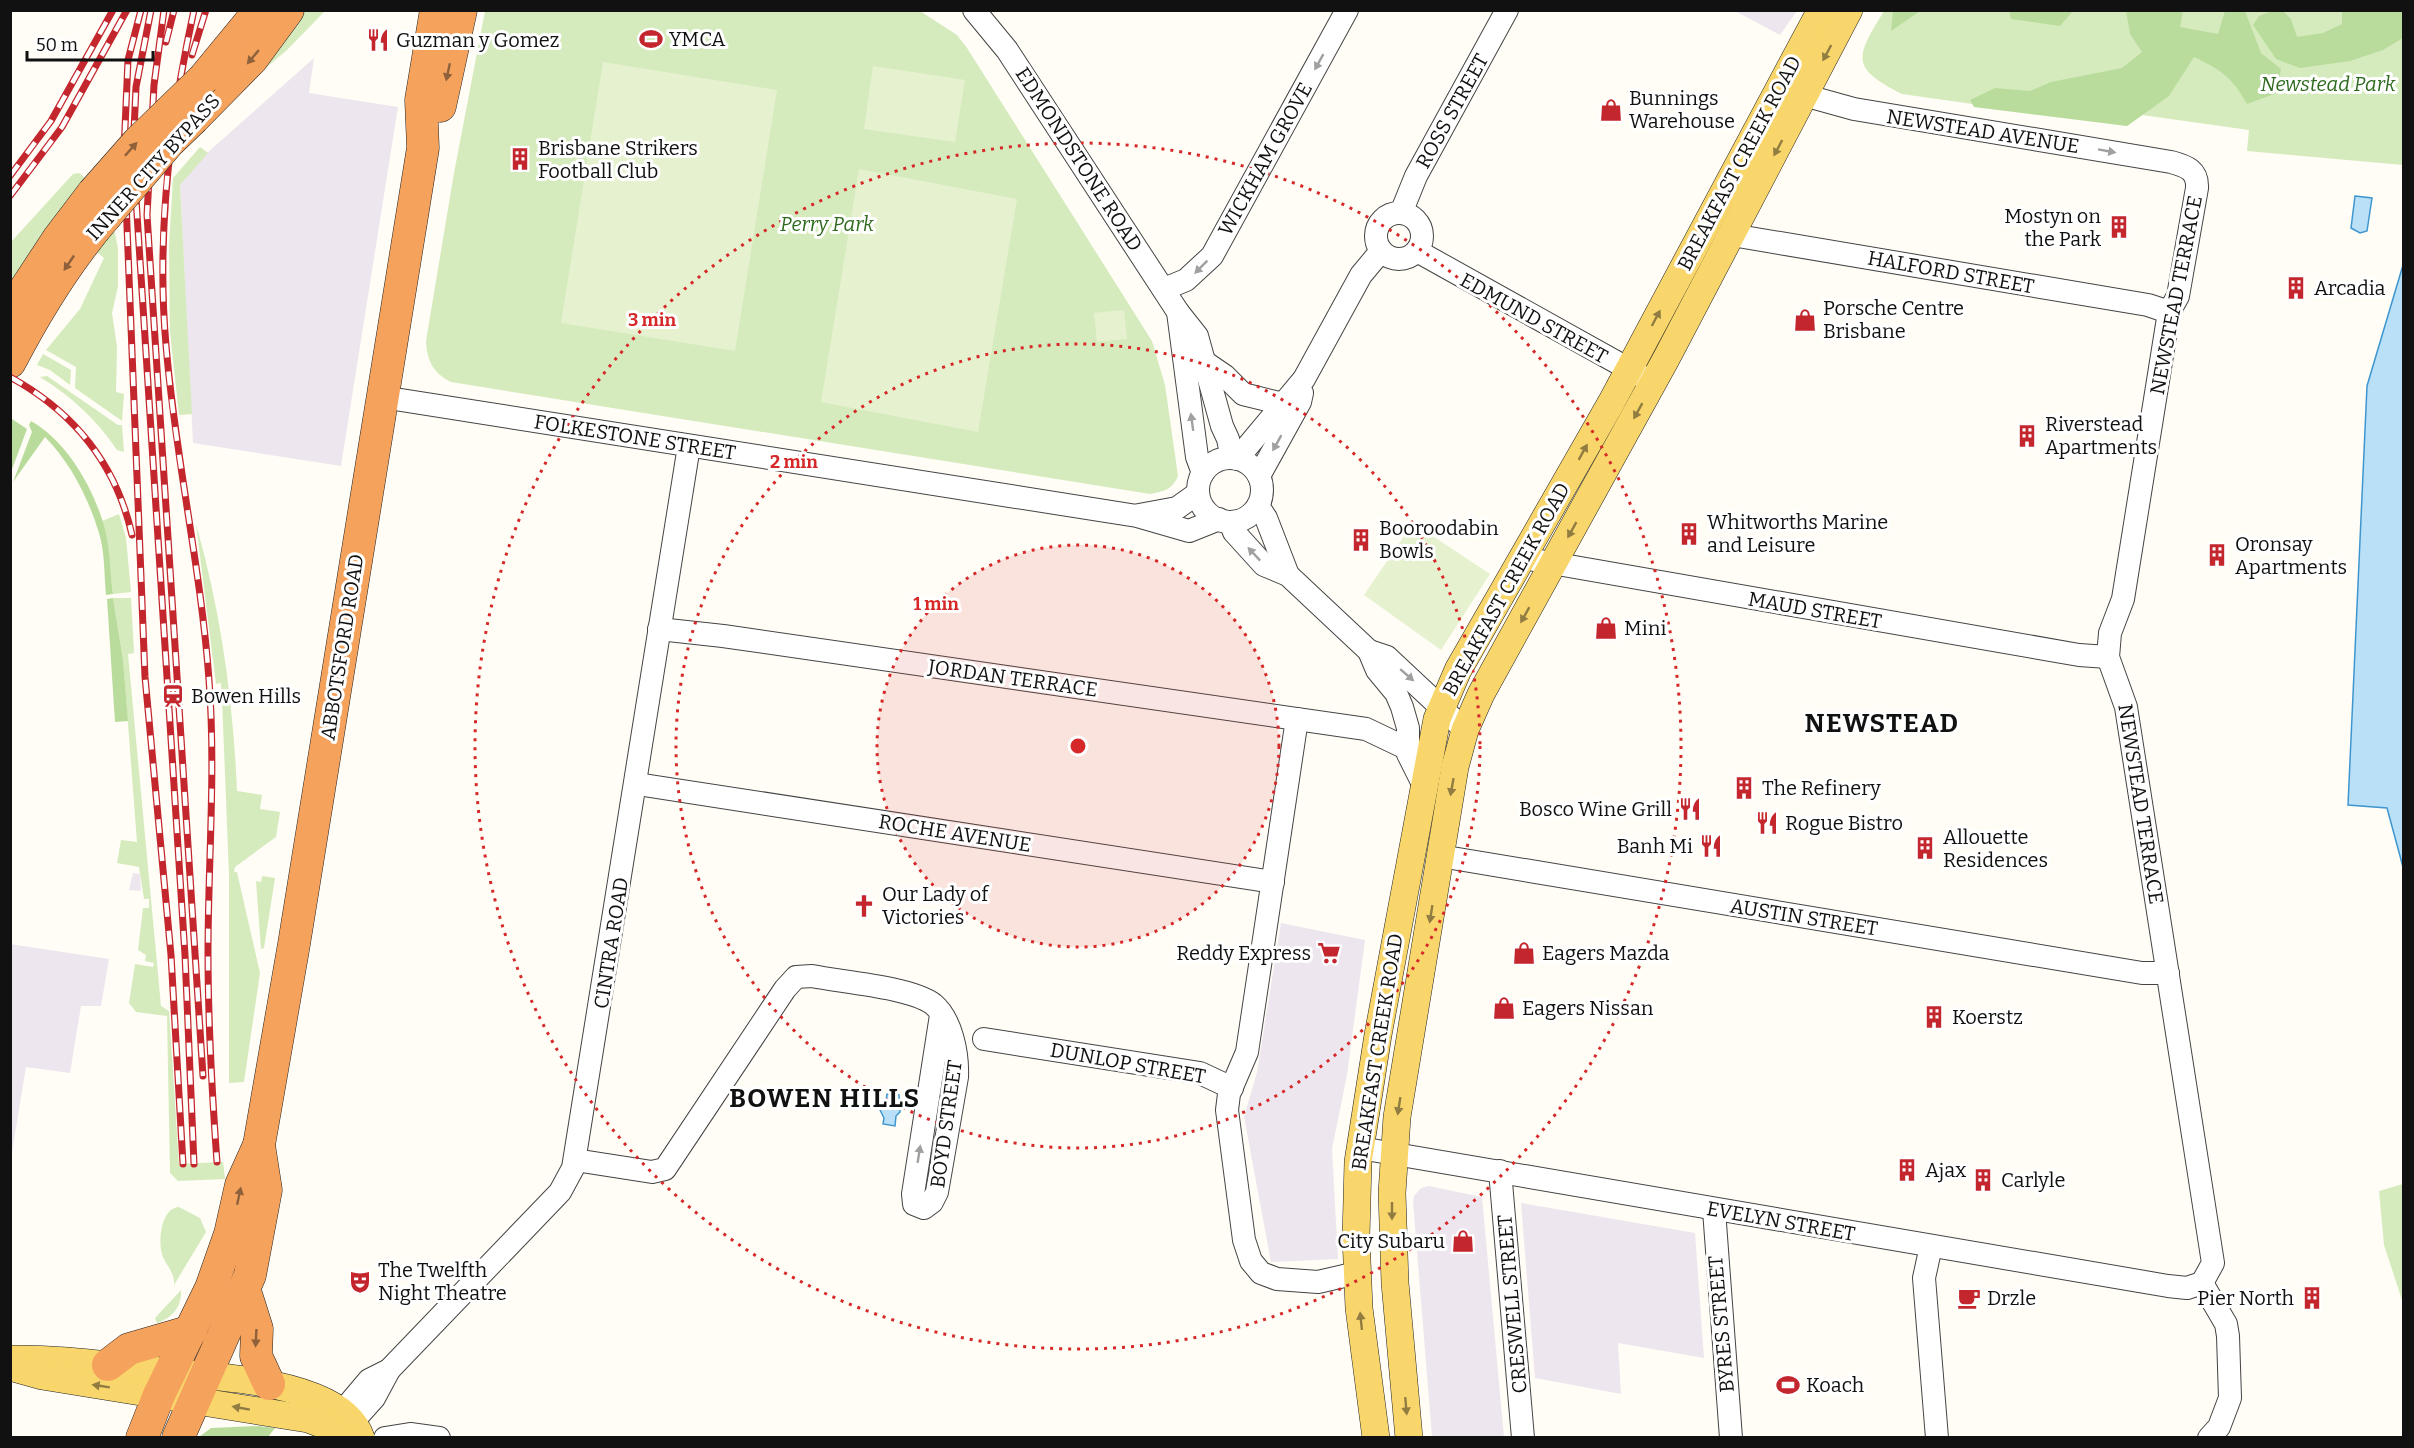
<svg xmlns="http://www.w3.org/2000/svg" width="2414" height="1448" font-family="Bitter,serif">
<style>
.industrial{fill:#eee6ef}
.green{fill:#d5ebbd}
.forest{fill:#b9dc9c}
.pitch{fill:#e6f2cf}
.water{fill:#b9e0f7;stroke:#3f96cf;stroke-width:1.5}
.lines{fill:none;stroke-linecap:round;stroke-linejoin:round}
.minor-casing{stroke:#444;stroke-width:24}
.major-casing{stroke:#222;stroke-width:28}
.highway-casing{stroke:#222;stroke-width:33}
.minor{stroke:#fff;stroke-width:22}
.major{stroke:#f9d66b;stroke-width:27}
.highway{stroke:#f5a25d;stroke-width:32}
.rail-casing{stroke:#c4262e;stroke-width:7}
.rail{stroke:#fff;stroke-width:4.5;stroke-dasharray:14;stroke-linecap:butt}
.highway-bridge-casing{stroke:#222;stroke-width:33;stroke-linecap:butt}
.highway-bridge{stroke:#f5a25d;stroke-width:32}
.oneway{fill:#917d42}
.oneway2{fill:#8e613b}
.oneway3{fill:#a0a0a0}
.ring{fill:none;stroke:#d62828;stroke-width:3;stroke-dasharray:3 6}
.labels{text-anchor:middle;stroke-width:6;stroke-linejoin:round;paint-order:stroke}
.poi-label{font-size:20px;fill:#111;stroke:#fff;text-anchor:start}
.park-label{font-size:20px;font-style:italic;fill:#2f6b1f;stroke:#fff}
.street-label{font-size:20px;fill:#111;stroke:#fff}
.district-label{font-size:26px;font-weight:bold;letter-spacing:1.5px;fill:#111;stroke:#fff}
.centre{fill:#d62828;stroke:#fff;stroke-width:3}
.ring-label{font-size:18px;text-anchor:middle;font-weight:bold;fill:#d62828;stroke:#fff;stroke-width:6;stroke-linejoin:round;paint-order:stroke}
</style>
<rect width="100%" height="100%" fill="#fffdf5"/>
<g class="industrial">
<polygon points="1735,11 1797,11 1780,35"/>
<polygon points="314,58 309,93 398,107 341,466 193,443 180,185 198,161"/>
<polygon points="133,873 140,874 141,891 129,890"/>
<polygon points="1281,923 1365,940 1347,1075 1332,1149 1338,1259 1271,1262 1244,1117 1257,1072"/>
<polygon points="10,944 109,959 101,1006 81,1006 70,1073 26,1067 11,1158"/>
<polygon points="1429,1186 1482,1197 1504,1437 1432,1437 1413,1202 1414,1196 1421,1188"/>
<polygon points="1521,1203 1695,1233 1704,1358 1618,1343 1621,1394 1535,1378"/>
</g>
<g class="green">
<polygon points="306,11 325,11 287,50 262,71"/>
<path d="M485,11H920L957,35L967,48L1152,341L1165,385L1178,476C1172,490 1164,491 1150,494L451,382C433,373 427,361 426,341L454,173Z"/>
<path d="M1884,11H2403V165L2247,151L2249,130L2142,115L2127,126L1902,94C1849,67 1856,57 1884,11Z"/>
<polygon points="200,147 208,153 180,185 192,414 179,415 170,332 169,246 173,178"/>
<polygon points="79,173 107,195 118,248 118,286 112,313 117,347 116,392 124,394 122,421 75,388 76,367 46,350 80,309 104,258 97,252 102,201 80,183 43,232 11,282 11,242 73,174"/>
<polygon points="43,354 71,370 70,385 50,370 37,365"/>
<path d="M47,376L118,425H122L124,452L117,450C97,420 71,396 40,377Z"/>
<polygon points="119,514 126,538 131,592 113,594 105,530 102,521"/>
<path d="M196,524C221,612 233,699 237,791L262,795L260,809L280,812L276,837L235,867L234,872H237L260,973L244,1082L229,1083V874L222,699L221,683L216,684Z"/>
<polygon points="113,598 131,598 134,653 128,654 161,1006 169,1011 179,1164 223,1162 225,1179 178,1181 170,1173 167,1016 136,1012 129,1003 135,964 153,967 154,963 145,961 146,955 138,950 143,908 149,908 149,899 144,899 139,867 117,863 121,840 137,842 123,659"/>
<polygon points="262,876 275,878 264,948 261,949 256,881 261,882"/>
<polygon points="2403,1184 2404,1184 2403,1303 2384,1245 2379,1191"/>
<path d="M179,1207L200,1218L206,1232L174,1285C175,1270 163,1264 161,1250C159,1236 162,1208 179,1207Z"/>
<path d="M181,1290C182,1307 172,1318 157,1323L155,1318Z"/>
</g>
<g class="forest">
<polygon points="2275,10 2283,11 2291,19 2297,37 2323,33 2342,24 2342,11 2403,11 2403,38 2383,50 2350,61 2300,68 2276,59 2253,25 2259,16"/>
<polygon points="1893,11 1893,10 1920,11 1891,31"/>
<polygon points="2009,11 2009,10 2073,11 2060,26 2011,19"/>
<path d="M2126,11H2183L2180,27L2218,34L2225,11H2245L2261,53L2281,69L2277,93L2247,104C2232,77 2221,70 2194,57L2169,96L2127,126L1974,107L1970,100L1995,88L2030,91L2051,82L2122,68L2142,52L2130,34Z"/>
<polygon points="12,419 27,429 11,472 10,425"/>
<path d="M31,421C68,442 94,489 105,529C110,549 110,573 113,594L106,595C104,574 105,549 98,530C88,497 69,461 45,437L13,482L32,432L29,425Z"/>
<polygon points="113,598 123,659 128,721 115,722 107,599"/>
<polygon points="258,1426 275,1428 268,1437 199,1437 211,1428"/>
</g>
<g class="pitch">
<polygon points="603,62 777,90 735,351 561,323"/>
<polygon points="873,66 965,80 955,142 864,129"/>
<polygon points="859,169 1017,199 978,432 821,402"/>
<polygon points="1124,310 1127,339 1097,342 1094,313"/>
<polygon points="1413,523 1490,574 1441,650 1364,595"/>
</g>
<g class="water">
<polygon points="2355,196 2372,198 2367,231 2360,233 2351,228"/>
<polygon points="2403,265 2403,867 2387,808 2348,805 2367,386"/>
<polygon points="887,1094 899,1095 900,1112 896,1116 895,1126 883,1124 884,1118 880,1110 882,1104 886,1101"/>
</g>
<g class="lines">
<g class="minor-casing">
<g id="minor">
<polyline points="974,10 1007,50 1178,312 1197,336 1222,426 1228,439 1232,458"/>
<path d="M1789,91L1854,109L2171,162C2186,166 2198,170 2197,188L2178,296L2169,312L2123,599L2110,633L2108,657L2126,707L2213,1263L2202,1283"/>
<circle cx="1399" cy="236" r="23"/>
<polyline points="1401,213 1416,176 1507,10"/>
<polyline points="1732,235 2148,305 2169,312"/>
<polyline points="1417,251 1643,377"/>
<polyline points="1164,289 1186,280 1212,256 1347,10"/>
<polyline points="1178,312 1197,457 1203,473"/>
<polyline points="1206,363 1225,376 1243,394 1283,404"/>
<polyline points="382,397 1137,516 1189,531 1219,519"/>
<circle cx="1230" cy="490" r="32"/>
<polyline points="1237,459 1304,379 1361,275 1381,251"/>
<polyline points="1259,476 1300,402 1302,393"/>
<polyline points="1258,506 1266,518 1288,575"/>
<polyline points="1139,515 1177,508 1198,493"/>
<polyline points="1230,522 1234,532 1264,565 1288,575 1369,651 1377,670 1396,693 1402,707 1408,728 1408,754 1423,784"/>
<polyline points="1523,558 2079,655 2108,657"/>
<polyline points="659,629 723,636 1366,729 1408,749"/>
<polyline points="1369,651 1387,657 1465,730"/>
<polyline points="1297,719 1247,1052 1229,1094 1227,1110 1244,1240 1251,1261 1261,1273 1277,1279 1318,1282 1357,1273"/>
<polyline points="637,784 1273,882"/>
<polyline points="1440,856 2142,973 2168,973"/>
<polyline points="984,1039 1200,1073 1232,1088"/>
<polyline points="1360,1148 2168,1286 2187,1288 2202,1283"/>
<path d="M575,1160L652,1172L665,1169L785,989L796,977L812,976C841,982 910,987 933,1004C952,1020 958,1054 957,1077L937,1192L932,1202L924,1208L914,1204L913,1194L941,1015"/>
<polyline points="1500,1171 1523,1438"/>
<polyline points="1714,1210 1731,1438"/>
<polyline points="1931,1246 1924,1278 1937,1438"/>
<polyline points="2202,1283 2226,1324 2228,1336 2230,1398 2219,1427 2209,1438"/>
<polyline points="331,1425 369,1380 389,1370 560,1192 573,1168 689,446"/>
<polyline points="341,1435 374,1398 389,1370"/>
<polyline points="385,1438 410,1434 439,1438"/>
</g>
</g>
<g class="major-casing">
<g id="major">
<path d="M10,1359C61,1358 111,1366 161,1371C212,1377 266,1378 315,1397C335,1405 354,1417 361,1438"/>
<polyline points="17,1369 42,1376 308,1419 329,1427 344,1438"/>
<polyline points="1376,1438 1359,1308 1356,1237 1358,1162 1378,1035 1437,719 1458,670 1611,403 1821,10"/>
<polyline points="1409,1438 1395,1283 1392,1193 1397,1117 1455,767 1465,730 1481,694 1666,359 1849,10"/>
</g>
</g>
<g class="highway-casing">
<g id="highway">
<polyline points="204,78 260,10"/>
<polyline points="440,106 461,10"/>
<polyline points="194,118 252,59 288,10"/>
<polyline points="10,312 58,239 93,193"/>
<path d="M10,362C37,310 67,261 105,217"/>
<polyline points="245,1291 257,1329 256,1356 269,1384"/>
<polyline points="108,1365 129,1349 191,1331"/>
<polyline points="142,1438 159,1395 211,1288 230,1234 241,1185 259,1145 294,944 423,148 421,100 436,10"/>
<polyline points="178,1438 250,1275 266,1190 259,1145"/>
</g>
</g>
<use href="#minor" class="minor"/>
<use href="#major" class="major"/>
<use href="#highway" class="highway"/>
<g class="rail-casing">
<g id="rail">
<polyline points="141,10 128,60 124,151 145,677 171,955 183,1164"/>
<polyline points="151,10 136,87 133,152 185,955 194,1164"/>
<polyline points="164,10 154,85 147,215 203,1076"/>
<path d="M194,10C170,120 156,233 166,345C175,457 201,568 209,680C216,771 208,862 208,953C208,1023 212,1093 217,1162"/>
<polyline points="166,42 174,10"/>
<polyline points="192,55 206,10"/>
<polyline points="10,176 51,121 113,10"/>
<polyline points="10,196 62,127 127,10"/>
<path d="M10,377C74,412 116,464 132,535"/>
</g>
</g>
<use href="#rail" class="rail"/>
<g class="highway-bridge-casing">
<g id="highway-bridge">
<polyline points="93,193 138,142 204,78"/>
<polyline points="105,217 169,142 194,118"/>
</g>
</g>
<use href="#highway-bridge" class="highway-bridge"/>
</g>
<defs><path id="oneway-solid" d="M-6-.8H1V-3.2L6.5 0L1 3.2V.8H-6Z" transform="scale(1.5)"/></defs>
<g class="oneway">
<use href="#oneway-solid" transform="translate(1827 53) rotate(118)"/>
<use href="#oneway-solid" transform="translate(1778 148) rotate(118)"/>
<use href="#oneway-solid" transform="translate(1656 318) rotate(-62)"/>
<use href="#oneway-solid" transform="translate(1638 411) rotate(119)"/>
<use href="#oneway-solid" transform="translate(1583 452) rotate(-61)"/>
<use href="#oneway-solid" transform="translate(1572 530) rotate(119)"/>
<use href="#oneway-solid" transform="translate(1525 615) rotate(119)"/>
<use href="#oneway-solid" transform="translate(1452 787) rotate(100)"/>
<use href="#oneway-solid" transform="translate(1431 914) rotate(99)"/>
<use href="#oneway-solid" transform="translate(1399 1106) rotate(99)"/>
<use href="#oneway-solid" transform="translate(1392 1211) rotate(90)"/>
<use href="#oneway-solid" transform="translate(1361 1321) rotate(-96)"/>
<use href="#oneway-solid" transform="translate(101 1386) rotate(-171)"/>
<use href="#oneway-solid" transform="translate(1406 1406) rotate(85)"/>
<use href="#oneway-solid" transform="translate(241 1408) rotate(-170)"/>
</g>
<g class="oneway2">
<use href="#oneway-solid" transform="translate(253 57) rotate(130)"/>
<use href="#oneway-solid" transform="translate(448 72) rotate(102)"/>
<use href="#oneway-solid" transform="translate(131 149) rotate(-48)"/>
<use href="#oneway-solid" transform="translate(69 263) rotate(124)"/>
<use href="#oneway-solid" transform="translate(239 1196) rotate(-78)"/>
<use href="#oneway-solid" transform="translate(256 1338) rotate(93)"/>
</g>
<g class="oneway3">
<use href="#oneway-solid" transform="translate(1319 62) rotate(119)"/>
<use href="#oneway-solid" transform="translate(2107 151) rotate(10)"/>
<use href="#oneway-solid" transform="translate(1201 267) rotate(135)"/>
<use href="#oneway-solid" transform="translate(1192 422) rotate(-98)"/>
<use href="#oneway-solid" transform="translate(1277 443) rotate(119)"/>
<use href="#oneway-solid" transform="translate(1254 554) rotate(-133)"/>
<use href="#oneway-solid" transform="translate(1407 675) rotate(41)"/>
<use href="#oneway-solid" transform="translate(919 1154) rotate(-81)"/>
</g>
<circle cx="1078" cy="746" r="201" fill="#d62828" fill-opacity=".12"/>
<g class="ring">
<circle cx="1078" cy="746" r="201"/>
<circle cx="1078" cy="746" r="402"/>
<circle cx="1078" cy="746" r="603"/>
</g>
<defs>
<g id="stadium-bare" transform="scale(1.8)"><path d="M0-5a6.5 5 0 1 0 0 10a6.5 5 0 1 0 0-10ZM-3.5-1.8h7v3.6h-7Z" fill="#c4262e" stroke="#fff" stroke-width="2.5" paint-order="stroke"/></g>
<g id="restaurant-bare" transform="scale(1.8)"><path d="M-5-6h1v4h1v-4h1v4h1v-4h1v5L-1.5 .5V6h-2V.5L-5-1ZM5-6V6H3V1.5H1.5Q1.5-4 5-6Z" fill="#c4262e" stroke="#fff" stroke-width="2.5" paint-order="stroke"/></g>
<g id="shop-bare" transform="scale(1.8)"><path d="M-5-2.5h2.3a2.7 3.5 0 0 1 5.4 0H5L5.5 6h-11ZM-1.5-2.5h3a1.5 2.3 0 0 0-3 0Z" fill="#c4262e" stroke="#fff" stroke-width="2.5" paint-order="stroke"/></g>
<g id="building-bare" transform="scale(1.8)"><path d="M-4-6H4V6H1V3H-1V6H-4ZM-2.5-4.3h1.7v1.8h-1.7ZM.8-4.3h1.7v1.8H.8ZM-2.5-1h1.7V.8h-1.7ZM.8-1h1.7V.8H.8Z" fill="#c4262e" stroke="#fff" stroke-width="2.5" paint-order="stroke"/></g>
<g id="station-bare" transform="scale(1.8)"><path d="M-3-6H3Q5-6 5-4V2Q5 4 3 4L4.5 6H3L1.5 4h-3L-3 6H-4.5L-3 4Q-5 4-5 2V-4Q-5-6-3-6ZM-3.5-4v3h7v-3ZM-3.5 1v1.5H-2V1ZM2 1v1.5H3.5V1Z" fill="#c4262e" stroke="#fff" stroke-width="2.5" paint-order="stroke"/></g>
<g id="church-bare" transform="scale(1.8)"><path d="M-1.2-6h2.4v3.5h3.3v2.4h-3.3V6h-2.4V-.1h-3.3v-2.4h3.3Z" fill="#c4262e" stroke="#fff" stroke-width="2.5" paint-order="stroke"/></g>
<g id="supermarket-bare" transform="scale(1.8)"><path d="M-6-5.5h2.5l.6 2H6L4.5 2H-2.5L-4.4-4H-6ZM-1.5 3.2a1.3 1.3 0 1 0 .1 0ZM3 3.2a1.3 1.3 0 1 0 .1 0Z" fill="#c4262e" stroke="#fff" stroke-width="2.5" paint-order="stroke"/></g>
<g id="theatre-bare" transform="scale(1.8)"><path d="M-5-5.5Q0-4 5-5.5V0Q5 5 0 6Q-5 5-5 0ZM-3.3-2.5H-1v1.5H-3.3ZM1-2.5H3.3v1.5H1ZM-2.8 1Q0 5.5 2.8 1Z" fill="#c4262e" stroke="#fff" stroke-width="2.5" paint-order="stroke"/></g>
<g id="cafe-bare" transform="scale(1.8)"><path d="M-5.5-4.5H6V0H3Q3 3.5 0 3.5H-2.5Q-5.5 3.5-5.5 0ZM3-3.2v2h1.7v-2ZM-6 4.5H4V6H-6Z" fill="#c4262e" stroke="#fff" stroke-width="2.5" paint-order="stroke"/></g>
</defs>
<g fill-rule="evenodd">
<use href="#stadium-bare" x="651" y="39"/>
<use href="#restaurant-bare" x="378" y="40"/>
<use href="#shop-bare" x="1611" y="110"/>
<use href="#building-bare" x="520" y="159"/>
<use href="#building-bare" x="2119" y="227"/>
<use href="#building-bare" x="2296" y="288"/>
<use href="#shop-bare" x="1805" y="320"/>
<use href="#building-bare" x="2027" y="436"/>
<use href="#building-bare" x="1689" y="534"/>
<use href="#building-bare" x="1361" y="540"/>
<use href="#building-bare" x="2217" y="555"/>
<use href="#shop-bare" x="1606" y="628"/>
<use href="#station-bare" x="173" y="696"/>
<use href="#building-bare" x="1744" y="788"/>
<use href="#restaurant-bare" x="1690" y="809"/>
<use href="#restaurant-bare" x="1767" y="823"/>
<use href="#restaurant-bare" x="1711" y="846"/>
<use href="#building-bare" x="1925" y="848"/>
<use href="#church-bare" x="864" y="906"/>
<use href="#supermarket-bare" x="1329" y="953"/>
<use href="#shop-bare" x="1524" y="953"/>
<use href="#shop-bare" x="1504" y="1008"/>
<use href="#building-bare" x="1934" y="1017"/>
<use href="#building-bare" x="1907" y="1170"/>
<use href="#building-bare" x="1983" y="1180"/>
<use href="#shop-bare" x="1463" y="1241"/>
<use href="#theatre-bare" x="360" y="1282"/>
<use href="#cafe-bare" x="1969" y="1298"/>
<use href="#building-bare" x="2312" y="1298"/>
<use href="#stadium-bare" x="1788" y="1385"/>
</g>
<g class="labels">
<g class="poi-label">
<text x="669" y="46">YMCA</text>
<text x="396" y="47">Guzman y Gomez</text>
<text x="1629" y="105">Bunnings<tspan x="1629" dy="23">Warehouse</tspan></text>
<text x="538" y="155">Brisbane Strikers<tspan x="538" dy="23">Football Club</tspan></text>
<text x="2101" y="223" text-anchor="end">Mostyn on<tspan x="2101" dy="23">the Park</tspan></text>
<text x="2314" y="295">Arcadia</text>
<text x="1823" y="315">Porsche Centre<tspan x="1823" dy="23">Brisbane</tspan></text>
<text x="2045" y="431">Riverstead<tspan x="2045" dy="23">Apartments</tspan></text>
<text x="1707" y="529">Whitworths Marine<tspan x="1707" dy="23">and Leisure</tspan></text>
<text x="1379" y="535">Booroodabin<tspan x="1379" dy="23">Bowls</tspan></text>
<text x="2235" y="551">Oronsay<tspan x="2235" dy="23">Apartments</tspan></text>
<text x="1624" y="635">Mini</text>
<text x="191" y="703">Bowen Hills</text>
<text x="1762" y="795">The Refinery</text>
<text x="1672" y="816" text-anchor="end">Bosco Wine Grill</text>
<text x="1785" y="830">Rogue Bistro</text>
<text x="1943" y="844">Allouette<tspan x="1943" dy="23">Residences</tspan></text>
<text x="1693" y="853" text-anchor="end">Banh Mi</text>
<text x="882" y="901">Our Lady of<tspan x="882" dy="23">Victories</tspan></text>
<text x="1311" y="960" text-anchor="end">Reddy Express</text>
<text x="1542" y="960">Eagers Mazda</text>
<text x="1522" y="1015">Eagers Nissan</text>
<text x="1952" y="1024">Koerstz</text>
<text x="1925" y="1177">Ajax</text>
<text x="2001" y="1187">Carlyle</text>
<text x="1445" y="1248" text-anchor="end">City Subaru</text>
<text x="378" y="1277">The Twelfth<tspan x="378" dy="23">Night Theatre</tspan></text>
<text x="1987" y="1305">Drzle</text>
<text x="2294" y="1305" text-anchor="end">Pier North</text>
<text x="1806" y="1392">Koach</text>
</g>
<g class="park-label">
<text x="2328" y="91">Newstead Park</text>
<text x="827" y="231">Perry Park</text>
</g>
<g class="street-label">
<text transform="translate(1452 111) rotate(-61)" y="7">ROSS STREET</text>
<text transform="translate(1983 131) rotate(9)" y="7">NEWSTEAD AVENUE</text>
<text transform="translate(1079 159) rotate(57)" y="7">EDMONDSTONE ROAD</text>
<text transform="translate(1265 159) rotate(-61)" y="7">WICKHAM GROVE</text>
<text transform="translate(1739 163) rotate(-62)" y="7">BREAKFAST CREEK ROAD</text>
<text transform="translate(153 167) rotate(-48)" y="7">INNER CITY BYPASS</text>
<text transform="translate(1951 272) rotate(10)" y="7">HALFORD STREET</text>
<text transform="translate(2176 295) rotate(-79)" y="7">NEWSTEAD TERRACE</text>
<text transform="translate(1534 318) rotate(29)" y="7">EDMUND STREET</text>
<text transform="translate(635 437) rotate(9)" y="7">FOLKESTONE STREET</text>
<text transform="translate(1506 589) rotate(-61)" y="7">BREAKFAST CREEK ROAD</text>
<text transform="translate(1815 610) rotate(10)" y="7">MAUD STREET</text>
<text transform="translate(342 647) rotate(-81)" y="7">ABBOTSFORD ROAD</text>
<text transform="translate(1013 678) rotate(8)" y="7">JORDAN TERRACE</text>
<text transform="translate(2141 804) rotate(81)" y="7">NEWSTEAD TERRACE</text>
<text transform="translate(955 833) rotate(9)" y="7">ROCHE AVENUE</text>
<text transform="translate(1804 917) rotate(9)" y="7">AUSTIN STREET</text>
<text transform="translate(611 943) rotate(-81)" y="7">CINTRA ROAD</text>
<text transform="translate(1377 1052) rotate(-81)" y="7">BREAKFAST CREEK ROAD</text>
<text transform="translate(1128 1063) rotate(10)" y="7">DUNLOP STREET</text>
<text transform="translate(946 1124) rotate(-82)" y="7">BOYD STREET</text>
<text transform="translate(1781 1221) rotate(10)" y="7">EVELYN STREET</text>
<text transform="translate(1512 1304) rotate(-95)" y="7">CRESWELL STREET</text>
<text transform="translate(1721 1324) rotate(-95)" y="7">BYRES STREET</text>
</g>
<g class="district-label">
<text x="1882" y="732">NEWSTEAD</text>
<text x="825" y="1107">BOWEN HILLS</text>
</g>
</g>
<circle cx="1078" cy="746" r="9" class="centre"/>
<g class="ring-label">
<text x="652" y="326">3 min</text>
<text x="794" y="468">2 min</text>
<text x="936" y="610">1 min</text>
</g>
<rect width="2414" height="1448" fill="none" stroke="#111111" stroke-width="24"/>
<path d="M27 51v9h126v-9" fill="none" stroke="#111111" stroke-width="3"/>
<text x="36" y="51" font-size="18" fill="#111111" stroke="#ffffff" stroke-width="4.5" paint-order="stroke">50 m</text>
</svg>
